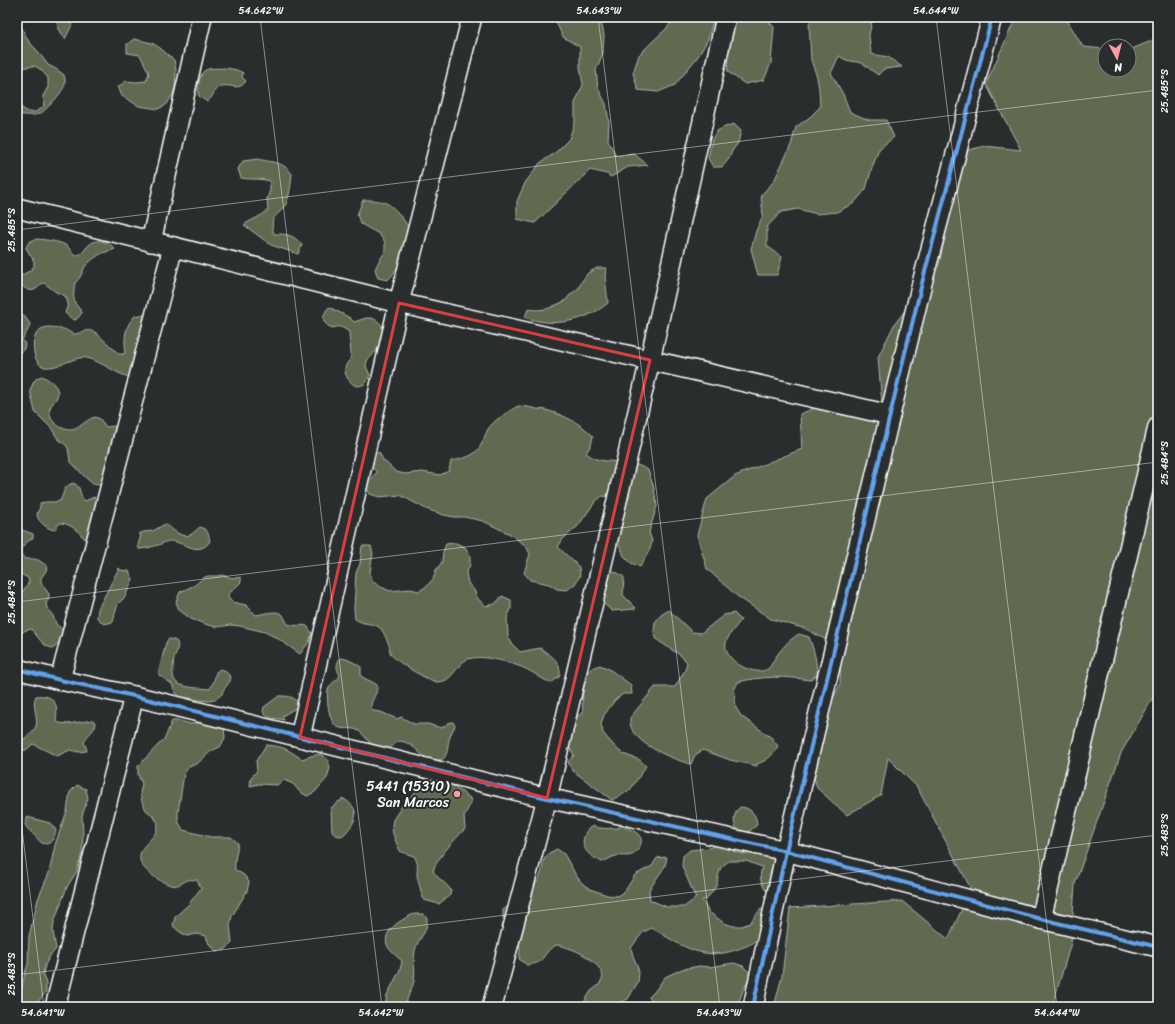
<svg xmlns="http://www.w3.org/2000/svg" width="1175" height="1024" font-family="Sriracha,sans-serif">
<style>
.green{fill:#606a51;stroke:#b0b4a8}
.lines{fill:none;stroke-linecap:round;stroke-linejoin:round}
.street-casing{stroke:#fff;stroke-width:22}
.street{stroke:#2a2d2e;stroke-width:19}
.cycleway-casing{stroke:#2a2d2e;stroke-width:6}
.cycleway{stroke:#60a3ed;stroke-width:4}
.marked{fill:none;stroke:#da3e3e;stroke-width:3;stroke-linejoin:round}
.ticks{fill:none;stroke:#fff;stroke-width:1;stroke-opacity:0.45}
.poi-dot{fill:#ff9aa2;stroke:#2a2d2e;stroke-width:1.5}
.labels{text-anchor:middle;stroke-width:4;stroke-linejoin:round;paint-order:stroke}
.poi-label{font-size:14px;fill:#fff;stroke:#2a2d2e;text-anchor:end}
.neatline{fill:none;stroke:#fff;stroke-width:1.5}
.ticks-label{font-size:10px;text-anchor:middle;fill:#fff}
</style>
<rect width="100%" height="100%" fill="#2a2d2e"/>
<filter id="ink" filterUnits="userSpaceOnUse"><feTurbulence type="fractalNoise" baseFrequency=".025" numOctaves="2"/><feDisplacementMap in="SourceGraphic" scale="8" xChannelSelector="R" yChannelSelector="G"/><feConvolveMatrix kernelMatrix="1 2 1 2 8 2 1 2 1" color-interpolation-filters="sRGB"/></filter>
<g filter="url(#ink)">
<g class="green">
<polygon points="55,17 76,17 65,39 58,27"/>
<polygon points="556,17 600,17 604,35 603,53 596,70 598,88 606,104 609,122 608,140 616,156 634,154 648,165 628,167 611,177 607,174 590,170 535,223 517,219 517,201 525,183 540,163 555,153 569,139 575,121 575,103 583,85 580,66 580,47 563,37 555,20"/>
<polygon points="676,17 714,17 708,39 699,55 675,85 658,92 638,90 633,73 639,55 652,42 666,29"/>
<polygon points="731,17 764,17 774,27 771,63 764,80 745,84 728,72 726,52"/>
<polygon points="814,17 873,17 869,35 871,54 888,57 902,67 884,69 878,75 862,63 846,60 839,56 831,73 843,94 850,112 869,120 886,120 894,137 879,149 871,171 866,189 854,203 837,212 817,214 798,209 781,212 767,227 767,246 782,257 777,275 758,275 751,249 756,231 763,215 761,195 774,181 791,145 796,127 810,117 820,107 819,89 817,77 811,60 809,23"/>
<polygon points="1016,17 1049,17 1067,20 1083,47 1105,49 1105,70 1129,70 1129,50 1154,40 1158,41 1158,689 1121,753 1075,884 1071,943 1052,1007 774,1007 782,976 790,908 902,901 948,939 962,909 970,887 917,787 888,758 881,795 847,815 817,788 807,751 840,684 841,648 806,629 771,619 737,596 707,569 697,535 707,499 735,476 802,449 800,414 833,401 882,404 878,357 894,325 939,265 947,226 938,191 947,156 984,146 1021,150 986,84"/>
<path d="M17,18L18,21L29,42L36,49L48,65L56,69L64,75C64,77 66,81 65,84C64,91 45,112 39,114C32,116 24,115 17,114V101C25,114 33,116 44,106L43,96L48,87V78C35,62 35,66 17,69Z"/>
<polygon points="134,39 152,43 160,48 174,60 176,70 175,88 172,96 166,105 158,109 139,106 122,96 118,87 126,81 137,82 146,81 149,73 140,55 127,53 127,44"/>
<path d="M224,68C231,69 237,69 243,73L242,77L246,81C238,93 230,82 219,87C215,89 215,91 213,95C212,97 209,100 207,102C205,100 201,98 199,96C196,91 200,74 204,71C209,67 218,69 224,68Z"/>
<polygon points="734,124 741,131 738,143 732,151 729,159 722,167 713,167 708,158 712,139 717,131 725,127"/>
<path d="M258,159C273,163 283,161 292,174C291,183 290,195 286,204C279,217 268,214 274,234C287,234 293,234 302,245L298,254L271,245L244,225C252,219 261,217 268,210L267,199L270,190V181C260,178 251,180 241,178L238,169L243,161Z"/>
<path d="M363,200C391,199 393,207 409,227C405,250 404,262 388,280L378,278L375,269L379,261L385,252V242L379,234L361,224L357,215Z"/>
<path d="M37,239C45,240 62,241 68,247C70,249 72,252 74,255C83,256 83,250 89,245C97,237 109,242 115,249C112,251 110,250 106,252C100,253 92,260 87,264C82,270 82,277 75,283C74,289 72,300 77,306C79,309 81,309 82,313L76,320L72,319L65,313L68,304L67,300L65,296L56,292L44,283C40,284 40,286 36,289C30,294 22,286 18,282L17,278L31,270L34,266V261L26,248C28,242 31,240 37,239Z"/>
<path d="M597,268H606L605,277L608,303C585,322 552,328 525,317L528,309L537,310L547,309L565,301L571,294L578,289L582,281L588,273Z"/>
<path d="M329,307L350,318L354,322C358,321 362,319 366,318C381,317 384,329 386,340L367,361L366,366L370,375L366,383C363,385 360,386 357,386C351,385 344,375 345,369C345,363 351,361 351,355C351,347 349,340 349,332C343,328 340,325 333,328C321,324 321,316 329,307Z"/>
<path d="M17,311L25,317L30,324C29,330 25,334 22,340L25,344L24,349L17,355Z"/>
<path d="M139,315H144L146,318L132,377C122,378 99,360 87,358C75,355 59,369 45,367C31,365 27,328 48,327C52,327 62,328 66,330C69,332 71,333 74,334C81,334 84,328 95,332L119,354H124C126,349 125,346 125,341C125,331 128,323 135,316Z"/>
<path d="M42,376C50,380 61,387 57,397C55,401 51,405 50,408C49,411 50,415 51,418C53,422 56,424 60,427C78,436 79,422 95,417L100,419L106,427L115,426L118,429L102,484L98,485L93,484L86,478L70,461L68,448L66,445L58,439L51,428L35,412L30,390L34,381L37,378Z"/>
<path d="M518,406C524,406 528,407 533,408C538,410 542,409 546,410C563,415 581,423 593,436L591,445L586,453C600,463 604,460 620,462C630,462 639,465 648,470L654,488L657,506L649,532L652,541L650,549L640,567L631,563L624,556L621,548L610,533L611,497L602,496L595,502L578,526L563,539L558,547L579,567L580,576L575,584L567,590L557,589L549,584L530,580L524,573L530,554L526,546L510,534L483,521L464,517H454L444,515L426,509L400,495L379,497L370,494L365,486L377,472L370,466L371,456L379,452L383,460L396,472L405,474L422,472L440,475L449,471L451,461C464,458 476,457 482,443C484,439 486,433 488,429C495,419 508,412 518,406Z"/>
<path d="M73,483C83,487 78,495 85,501L94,497L101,503L90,545C82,536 73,523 60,523L54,530C48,529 38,522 37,515C37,511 41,508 40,503C47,501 53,503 60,501C65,492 62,487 73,483Z"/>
<path d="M165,524C172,528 181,539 190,535C194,533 197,529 200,527C207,529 209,534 210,541C199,558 183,541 170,541C166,541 164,543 161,544C155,546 145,549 139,549L138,545L141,535L139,534L143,532L153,531Z"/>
<path d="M17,528L33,534V538C25,543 16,550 25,559C38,559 36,558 47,566L46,571L41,578V583L49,594V599L46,603L47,608L53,616L56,624L64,631L65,636L54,648C43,648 38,636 31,629L26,630L17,635V593L24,590L29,582L28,578L17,572Z"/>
<path d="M456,543L465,547L470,555V565L466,573L468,583L474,590L478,599L486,606L495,604L502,596L511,600V609L507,618L508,637L513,645L520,652L540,648C552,657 561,660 560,676L551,683C543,680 536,674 528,670C514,663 475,651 463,662C455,669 451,682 438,682C430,682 394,661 391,654C389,652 390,648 389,645C388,642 383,631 381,629C376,624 370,624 364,623C361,622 358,621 355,619L354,609L356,573L360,564L362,546H371L373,554L371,564L370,573L373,582L381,587L390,591L410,589L419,591L427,586L433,579L436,570L442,562L443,552L446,544Z"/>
<polygon points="119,568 120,570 129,571 133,579 125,597 118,604 115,613 113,622 104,624 97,618 98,609"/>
<polygon points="612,571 616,572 624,577 623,595 636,608 635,609 612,611 604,604 601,601 608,575"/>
<path d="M222,575C229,577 234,579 241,577V582L228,595L229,599L232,602L246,605L256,615C264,614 277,609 283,615C285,618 286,622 288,624C296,627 300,624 307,626L312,633L309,642L300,654L277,638L265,632L240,626L230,625L217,627L208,625L191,619L179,610L176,602L180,592L195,585L203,578L208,576H218Z"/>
<path d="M669,610L692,632L701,633L724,615L734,613L741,620C736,627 728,635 726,643C722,660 756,679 769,668C771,666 773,661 775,658C782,648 789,640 799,634L809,637C814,651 817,660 817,675L809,680C786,676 762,676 738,682L734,690L736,708L741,716L772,738L778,746C772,756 768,760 757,764V766L730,760L703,750L695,755L691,764C674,760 637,745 631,727C630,725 630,720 630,718L655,687H675L685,670L687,662L680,655L657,640L654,632L655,622L661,615Z"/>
<path d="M168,639C184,639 176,651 174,659C173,666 171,679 177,683C184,688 201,688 210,689L214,681L216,672L220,669L224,670L231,677L230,681L222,692L223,693L215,700L209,701L199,700L179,696L175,692L172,684L159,675V670L166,643Z"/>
<path d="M340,658C347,658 355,663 361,667V676C366,680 372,681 377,685C377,689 377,692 375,695C372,702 369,704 373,711L381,712L397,719L401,717L414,724H428L441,728L445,726L448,723L453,722L455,726C453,730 451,733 450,737C447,744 449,752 444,758C442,760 441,760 438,760C423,761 422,753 412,746C408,743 403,741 398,741L387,751L381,752C378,749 373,746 369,742C366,738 363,734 359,731C350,726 342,731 336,726C329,721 326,698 328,690C330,685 333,682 338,679L340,675C336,669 336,664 340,658Z"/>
<path d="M600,665L609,669L631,685L632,694H623L615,700L604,715L601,724L603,733L615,747L623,754L640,760L646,766L630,790L612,800L572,770L568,762L574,755L569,747L555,732L554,723L571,719L583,713C582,702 582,676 591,669C593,667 597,666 600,665Z"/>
<path d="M36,696C54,694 59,704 56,720L59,723L68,724L93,720L96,724C94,732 86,735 84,743L86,747L87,751L78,752L70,750L57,756L33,744L26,750H21L19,746C23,738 33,733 36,726C39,718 31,705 36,696Z"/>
<path d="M279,696C288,696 294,696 299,704L296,708L282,716L284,720C275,717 269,721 263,712L264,707Z"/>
<path d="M218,720L224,727L225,738L220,747L211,751L197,764L189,766L184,774L178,812V821L183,830L211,837H231L238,843C237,853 234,859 235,870L244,875L249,882L247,891L232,916L230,925L232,943L225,950L216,951L209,944L206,936L197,934L187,936L180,932L173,926L175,917L189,904L201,888L197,880C195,880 191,879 188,880C182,882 179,887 171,885C160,882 137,868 140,855C142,845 151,841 156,832C157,830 157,826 158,823L153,816L146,810L142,802L140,793L142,784L138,775V766L165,738L172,721H181L190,724Z"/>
<path d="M266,745C284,746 288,750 302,759L311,756L320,754L328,760L330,768L327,778L315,792L307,796L299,791L293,784L284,780L277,785L259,784L250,786L251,777L257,771L256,761Z"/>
<path d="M444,779L470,798L471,803L464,816L465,829C456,838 436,859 433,871C438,879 446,883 451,890L450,895L439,904L424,900C422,896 418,880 417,875C417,867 419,864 414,856L401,852L398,847L393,834L392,825L393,820L403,804L414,794L420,782L424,781L434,782L436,780Z"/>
<polygon points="77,785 86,789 88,798 82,816 83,835 82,853 77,871 67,887 54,922 53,931 56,949 50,956 45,965 43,974 46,983 46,992 34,1007 17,1007 17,998 21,991 25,973 28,964 29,936 38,899 49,873 55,845 67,811 70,792"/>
<path d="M342,798C359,807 359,818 347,831C346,833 343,836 340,836C337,836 334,834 332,832L331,808L338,802L342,800Z"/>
<path d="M740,807C750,807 757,815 757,825L747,833L738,832C733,823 732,815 740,807Z"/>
<path d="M27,817L50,823L56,830C55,836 51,847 42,843C40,842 38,839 35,836C32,832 27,830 25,824L27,820Z"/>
<path d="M620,825C629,829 646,833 640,846C639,849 635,854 632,855C627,857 621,855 616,856C611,857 606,861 602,862C592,857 580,850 584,837C585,833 587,829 591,827C595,825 596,828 600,828C606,829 613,828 619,828Z"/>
<path d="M717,845L726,847L735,852L745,854L755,853L790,860L795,870L775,890L767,892C760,882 759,878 762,867L746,861H729L721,867L718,876L717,885L706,900H702L709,912L724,923L733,926H742L750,923L755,916L761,909L768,914C765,921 763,930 759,937C755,943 747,946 741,948C704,963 682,946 652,928L643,932L631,948L633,956L637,965L639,973L638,982L628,999L611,1007H581L591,991L599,985L603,977C602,974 601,970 599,968C591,956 570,947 557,945C554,946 551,948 548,951C540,961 542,963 527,965L519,959L520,950L517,931L506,917L503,919V910L518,898L526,894L533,887L539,879L542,870L543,861L549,853L557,849L564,854L577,877L583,884L590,889L607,895L617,896L625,891L635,875L652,866L657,858L667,857L665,866L649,890L650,900L667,907H684L696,898L693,892L682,866L683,856L690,850L708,848Z"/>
<path d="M414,914H423L427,918C428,934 419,936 415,950C413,959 416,971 414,981C412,990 406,997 406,1007H385L387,995L400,970L402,961C398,957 391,952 388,947C380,931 402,919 414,914Z"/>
<path d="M734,963L743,966L750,973H749C750,982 743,988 741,996C739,1000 739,1004 738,1007H654L649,997L655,991L665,977L682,969L700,966L709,967Z"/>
</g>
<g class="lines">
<g class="street-casing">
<g id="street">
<polyline points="17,208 399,303 890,415"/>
<polyline points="151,242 202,17"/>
<polyline points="17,669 60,680 134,696 547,798 786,851 1041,919 1158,947"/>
<polyline points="60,680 173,247"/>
<polyline points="300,737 399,303 472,17"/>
<polyline points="1041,919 1158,427"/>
<polyline points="55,1007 134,696"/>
<polyline points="492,1007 547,798 650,360 726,17"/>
<polyline points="753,1007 786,851 890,415 922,283 992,17"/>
</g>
</g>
<use href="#street" class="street"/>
<g class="cycleway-casing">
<g id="cycleway">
<polyline points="17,669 60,680 134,696 547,798 786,851 1041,919 1158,947"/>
<polyline points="753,1007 786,851 890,415 922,283 992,17"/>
</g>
</g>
<use href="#cycleway" class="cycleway"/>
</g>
</g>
<path class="marked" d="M399,303L650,360L547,798L300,737Z"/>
<path class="ticks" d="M260,17L382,1007M598,17L720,1007M936,17L1057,1007M17,230L1158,90M17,602L1158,462M17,789L44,1007M17,975L1158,835"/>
<circle class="poi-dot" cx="457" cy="794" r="4"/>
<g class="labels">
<g class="poi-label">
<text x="449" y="791">5441 (15310)<tspan x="449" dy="16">San Marcos</tspan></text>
</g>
</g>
<rect width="1175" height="1024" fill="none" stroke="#2a2d2e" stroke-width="44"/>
<g transform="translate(1117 58) rotate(173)"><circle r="19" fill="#2a2d2e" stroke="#7f8182"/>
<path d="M0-3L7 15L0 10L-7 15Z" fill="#ff9aa2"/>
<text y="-6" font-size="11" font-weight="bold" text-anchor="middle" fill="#ffffff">N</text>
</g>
<rect x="22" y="22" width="1131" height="980" class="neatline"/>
<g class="ticks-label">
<text x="261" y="14">54.642°W</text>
<text x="599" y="14">54.643°W</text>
<text x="936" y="14">54.644°W</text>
<text transform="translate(1164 91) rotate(-90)" y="4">25.485°S</text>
<text transform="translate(11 230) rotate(-90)" y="4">25.485°S</text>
<text transform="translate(1164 463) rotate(-90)" y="4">25.484°S</text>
<text transform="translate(11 602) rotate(-90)" y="4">25.484°S</text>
<text transform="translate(1164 835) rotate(-90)" y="4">25.483°S</text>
<text transform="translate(11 974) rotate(-90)" y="4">25.483°S</text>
<text x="43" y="1016">54.641°W</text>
<text x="381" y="1016">54.642°W</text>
<text x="719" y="1016">54.643°W</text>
<text x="1057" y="1016">54.644°W</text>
</g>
</svg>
